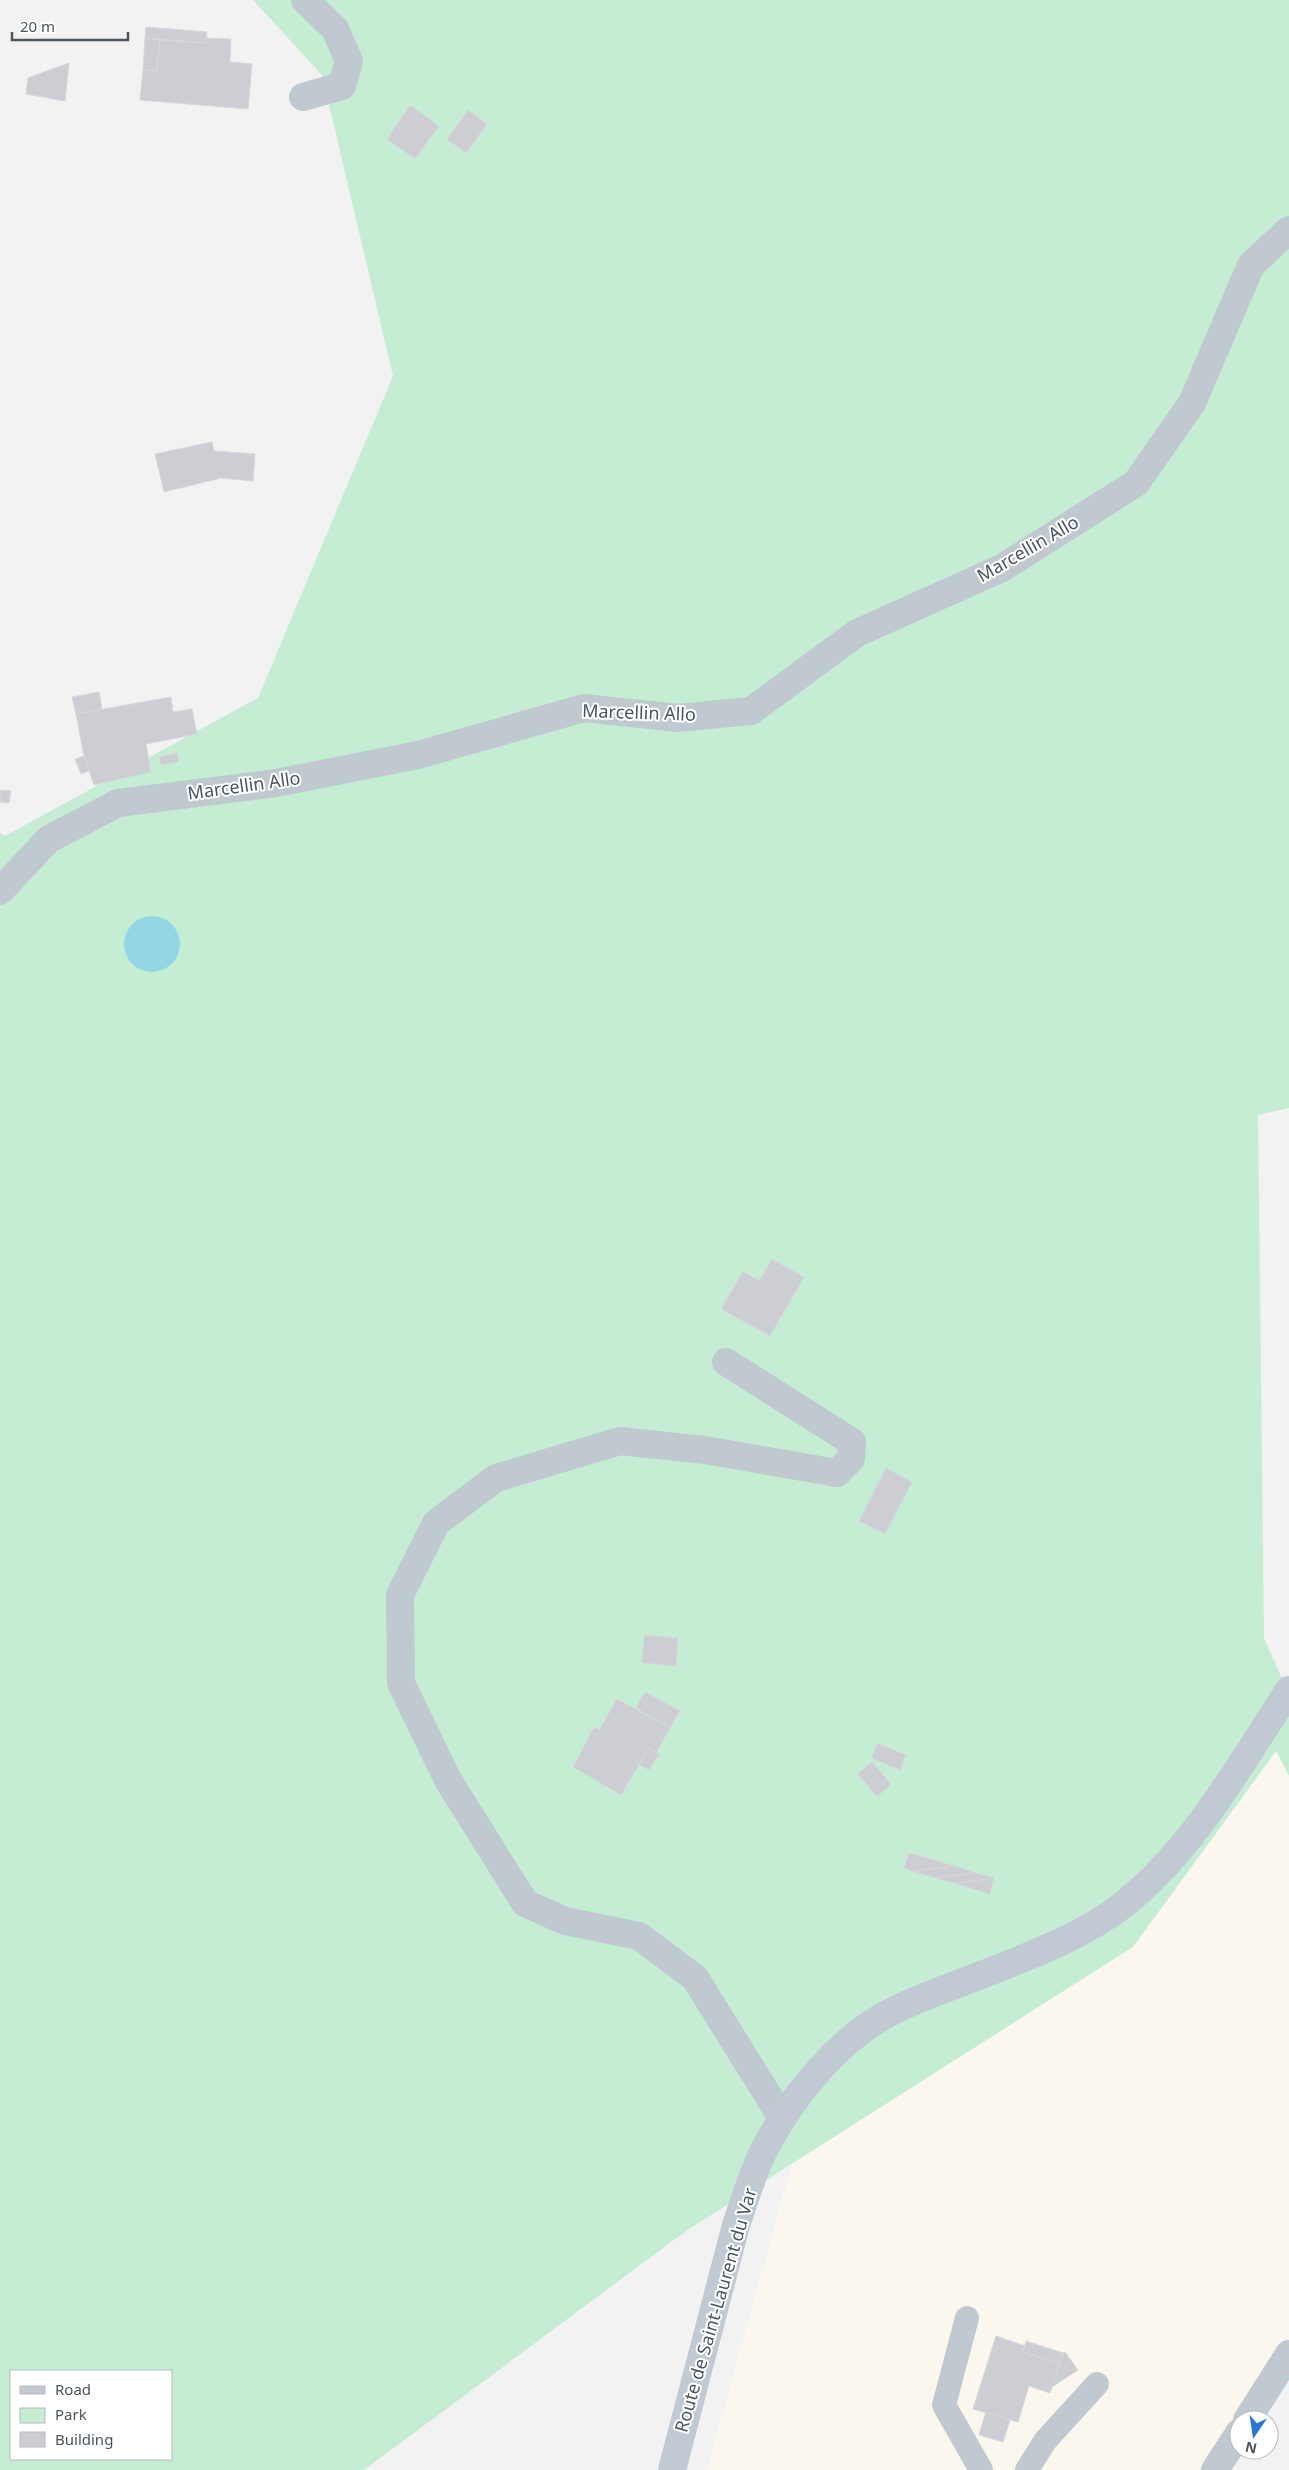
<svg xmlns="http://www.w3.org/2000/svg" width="1289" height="2470" font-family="'Noto Sans',sans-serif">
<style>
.commercial{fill:#fbf7ee}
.green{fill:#c4edd4;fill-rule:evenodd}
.water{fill:#95d6e6}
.building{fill:#ccced3;stroke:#d6d8dc}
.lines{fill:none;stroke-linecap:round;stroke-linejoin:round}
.service{stroke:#c0c9cf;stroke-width:24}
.minor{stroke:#c0c9cf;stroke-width:28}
.secondary{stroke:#c1cad3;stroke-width:28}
.labels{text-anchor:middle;stroke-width:4;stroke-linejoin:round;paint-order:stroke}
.street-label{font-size:18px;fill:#4a555e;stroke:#fff}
</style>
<rect width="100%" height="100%" fill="#f3f2f2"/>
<polygon class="commercial" points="1289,1728 1289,2362 1208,2470 707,2470 801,2131"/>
<path class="green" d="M253,0H1289V1108L1258,1115L1264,1638L1289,1694V1776L1276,1751L1133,1947L686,2231L364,2470H0V833L5,836L258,698L393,376L322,75ZM11,2371H171V2459H11Z"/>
<circle class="water" cx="152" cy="944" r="28"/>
<g class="building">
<polygon points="146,27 207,32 206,43 145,38"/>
<polygon points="145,38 160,40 157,71 143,70"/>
<polygon points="206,38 231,39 230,62 252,64 248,109 140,100 143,70 157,71 160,40 206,43"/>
<polygon points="69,63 65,101 26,94 28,78"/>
<polygon points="410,105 439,126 415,159 387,139"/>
<polygon points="468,110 487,124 466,153 447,139"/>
<polygon points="212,442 214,451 255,454 253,481 221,478 164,492 155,454"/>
<polygon points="99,692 102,709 76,714 72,697"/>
<polygon points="171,697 173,712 192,709 197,734 146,744 151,772 94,785 84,756 76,714"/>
<polygon points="177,753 179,762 161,765 159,757"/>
<polygon points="84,756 89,771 81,774 75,759"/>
<polygon points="0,790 11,791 9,803 0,802"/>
<polygon points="772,1259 804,1277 770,1336 721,1309 743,1271 759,1281"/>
<polygon points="886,1468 912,1482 885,1534 859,1521"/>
<polygon points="644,1635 678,1638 676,1666 642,1663"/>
<polygon points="645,1692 680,1711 670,1728 636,1708"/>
<polygon points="617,1699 670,1728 656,1753 649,1748 621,1795 573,1767 594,1727 599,1730"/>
<polygon points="877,1743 906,1755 900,1770 872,1758"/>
<polygon points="649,1748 659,1754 649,1770 639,1765"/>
<polygon points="872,1762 891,1784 877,1797 858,1774"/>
<polygon points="909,1853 955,1866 912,1871 904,1868"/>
<polygon points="955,1866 976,1873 935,1878 912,1871"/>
<polygon points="976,1873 994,1878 954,1883 935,1878"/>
<polygon points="994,1878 990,1894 954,1883 966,1882"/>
<polygon points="996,2336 1025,2346 1023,2352 1060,2364 1050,2393 1029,2386 1018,2422 973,2409"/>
<polygon points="1026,2341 1063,2353 1060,2364 1023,2352"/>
<polygon points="1065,2352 1078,2370 1052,2387 1063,2353"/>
<polygon points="986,2412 1010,2420 1003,2442 979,2435"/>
</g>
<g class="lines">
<g class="service">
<polyline points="967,2318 944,2405 981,2470"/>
<polyline points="1027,2470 1045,2441 1097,2384"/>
</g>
<g class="minor">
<polyline points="303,97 342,86 349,61 335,29 305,0"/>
<polyline points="0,891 49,839 118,803 276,783 418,755 584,708 678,718 751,711 857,633 1002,568 1136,483 1192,403 1251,265 1289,230"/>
<polyline points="726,1362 852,1442 851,1459 837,1473 705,1450 620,1441 496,1478 436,1523 400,1595 401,1683 448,1780 525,1903 565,1921 639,1936 695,1978 782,2118"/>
<polyline points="1247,2420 1289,2354"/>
<polyline points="1215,2470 1239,2433"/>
</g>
<path class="secondary" d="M672,2470L736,2225C745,2200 752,2173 764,2150C792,2096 841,2035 897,2009C928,1994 962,1983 994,1970C1039,1952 1084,1935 1123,1905C1194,1849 1240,1764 1289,1690"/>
</g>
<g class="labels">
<g class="street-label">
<text transform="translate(1028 549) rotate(-30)" y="6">Marcellin Allo</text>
<text transform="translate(639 713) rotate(2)" y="6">Marcellin Allo</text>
<text transform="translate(244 786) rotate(-8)" y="6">Marcellin Allo</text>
<text transform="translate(716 2310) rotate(-74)" y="6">Route de Saint-Laurent du Var</text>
</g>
</g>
<rect x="10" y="2370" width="162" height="90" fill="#ffffff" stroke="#b7bbbf"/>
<rect x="20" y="2386" width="25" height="8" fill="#c1cad3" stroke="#b7bbbf"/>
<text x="55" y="2395" font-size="15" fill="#4a555e">Road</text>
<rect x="20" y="2408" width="25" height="15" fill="#c4edd4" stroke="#b7bbbf"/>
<text x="55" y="2420" font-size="15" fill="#4a555e">Park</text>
<rect x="20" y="2432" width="25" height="15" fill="#ccced3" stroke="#b7bbbf"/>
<text x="55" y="2445" font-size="15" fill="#4a555e">Building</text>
<g transform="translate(1254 2435) rotate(193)"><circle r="24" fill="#ffffff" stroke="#b7bbbf"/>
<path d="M0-4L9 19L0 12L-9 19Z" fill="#2776d8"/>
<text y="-8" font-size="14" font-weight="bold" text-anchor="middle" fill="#4a555e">N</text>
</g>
<path d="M12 32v8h116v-8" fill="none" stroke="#4a555e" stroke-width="2.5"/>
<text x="20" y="32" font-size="15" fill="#4a555e" stroke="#ffffff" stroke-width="4" paint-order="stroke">20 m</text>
</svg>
